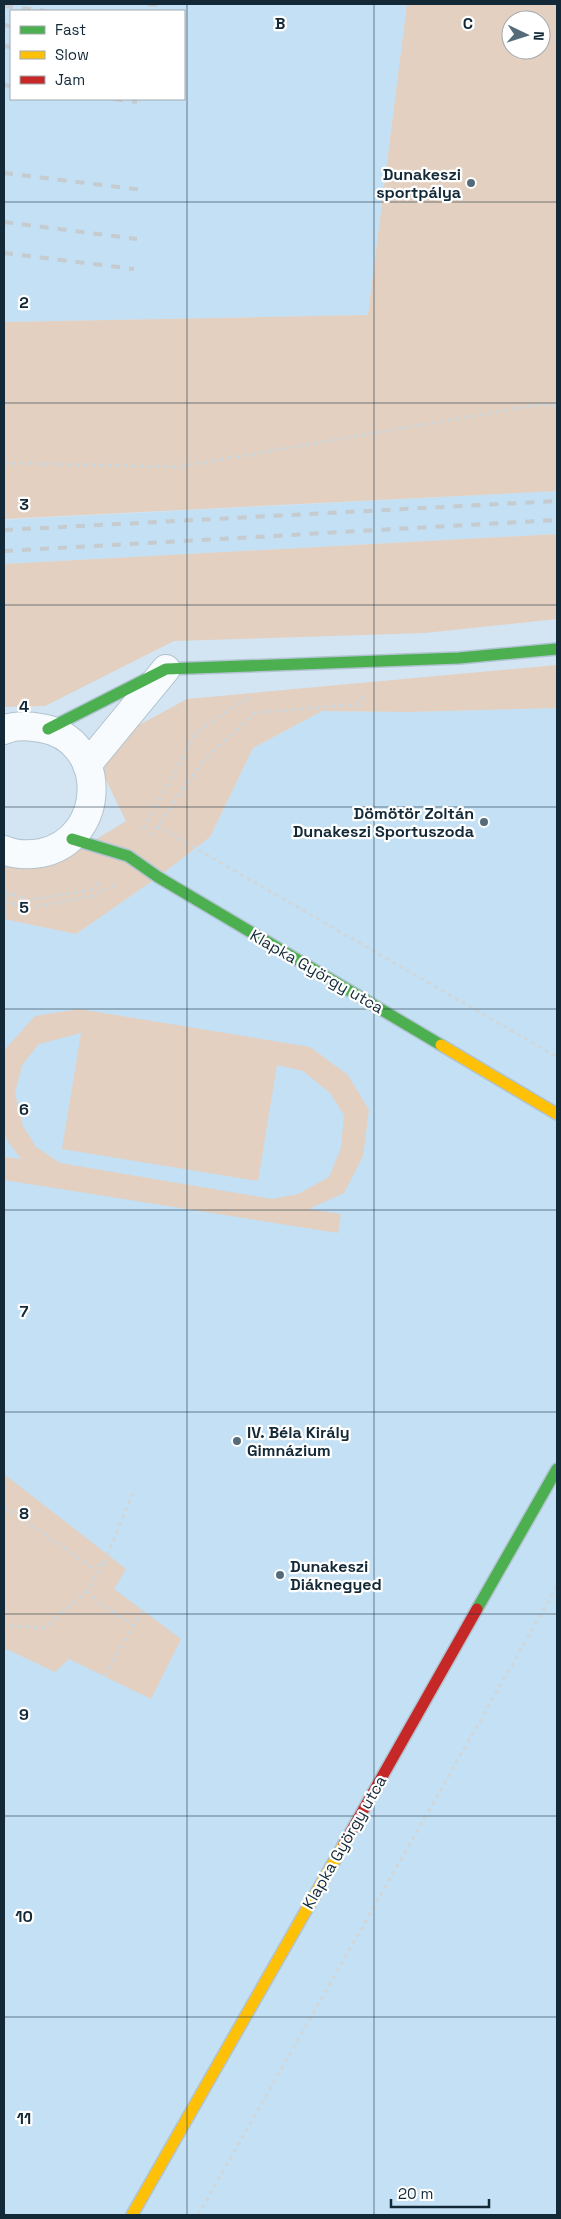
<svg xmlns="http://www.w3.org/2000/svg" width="561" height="2219" font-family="'Space Grotesk',sans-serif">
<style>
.built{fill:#c3e0f4;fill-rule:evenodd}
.green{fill:#e3d0c1;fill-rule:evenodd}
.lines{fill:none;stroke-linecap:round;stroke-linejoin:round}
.street-casing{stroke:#b1c3d0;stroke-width:30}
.fast-casing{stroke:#b1c3d0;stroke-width:14}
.slow-casing{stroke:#b1c3d0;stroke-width:14}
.jam-casing{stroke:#b1c3d0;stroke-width:14}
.path{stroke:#d0d7db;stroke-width:3;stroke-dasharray:4 4;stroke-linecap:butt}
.street{stroke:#f8fbfd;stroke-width:28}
.fast{stroke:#4caf50;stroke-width:11}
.slow{stroke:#ffc107;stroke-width:11}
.jam{stroke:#c62828;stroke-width:11}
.rail{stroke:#c5cbce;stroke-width:4;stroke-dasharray:9 9;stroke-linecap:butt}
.grid{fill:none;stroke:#132938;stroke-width:1;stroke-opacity:0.55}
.poi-dot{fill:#566b79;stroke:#fff;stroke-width:2}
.labels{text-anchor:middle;stroke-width:4.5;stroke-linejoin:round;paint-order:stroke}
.poi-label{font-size:16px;font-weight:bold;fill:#132938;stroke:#fff;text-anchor:end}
.street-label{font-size:16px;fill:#132938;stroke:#fff}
.grid-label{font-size:16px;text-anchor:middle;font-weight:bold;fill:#132938;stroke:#fff;stroke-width:4.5;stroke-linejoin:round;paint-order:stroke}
</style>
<rect width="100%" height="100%" fill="#d3e5f2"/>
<g class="built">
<path d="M4,4H407L368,315L4,322ZM11,11H184V99H11Z"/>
<polygon points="557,491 557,534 4,564 4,520"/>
<polygon points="557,708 557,2215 4,2215 4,919 76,934 158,877 210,837 253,748 322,711 408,712"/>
</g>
<g class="green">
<path d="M407,4H557V491L4,519V322L368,315ZM511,20H541V50H511Z"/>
<polygon points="557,534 557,619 425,633 174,641 45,706 4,707 4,564"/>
<polygon points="557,665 557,708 408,712 322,711 253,748 210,837 158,877 76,934 4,919 4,846 77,851 126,821 105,778 102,745 187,699"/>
<path d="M79,1009L310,1047L348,1075L369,1110L363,1156L344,1193L309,1209L341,1214L338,1233L4,1180V1157L21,1159L8,1142L4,1131V1053L6,1048L35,1016ZM81,1033L62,1149L258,1181L277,1065L303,1071L330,1093L344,1115L341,1148L329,1177L298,1194L272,1199L60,1163L36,1147L23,1126L15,1093L22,1065L39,1044Z"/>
<polygon points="4,1474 126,1569 114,1589 181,1639 151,1699 69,1659 55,1672 4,1648"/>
</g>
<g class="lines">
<g class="street-casing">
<g id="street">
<path d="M4,730C15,725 30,726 41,728C109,739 108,839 41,853C29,855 15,855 4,850"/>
<polyline points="87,765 166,669"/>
</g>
</g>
<g class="fast-casing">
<g id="fast">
<polyline points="48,729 166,669 459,658 557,649"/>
<polyline points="72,839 128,856 158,877 441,1045"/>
<polyline points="477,1609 557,1469"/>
</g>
</g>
<g class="slow-casing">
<g id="slow">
<polyline points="441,1045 557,1114"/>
<polyline points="132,2215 344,1844"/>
</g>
</g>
<g class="jam-casing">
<polyline id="jam" points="344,1844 477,1609"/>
</g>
<g class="path">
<polyline points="4,463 178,467 536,405 557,405"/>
<polyline points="157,826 557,1057"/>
<polyline points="143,829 197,732 249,697"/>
<polyline points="150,836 203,761 255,713 360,704 365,692"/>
<polyline points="4,891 28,900 90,890 102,880"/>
<polyline points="4,901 29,908 93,896 116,884"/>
<polyline points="4,904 10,894"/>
<polyline points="4,1506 91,1567 104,1563 87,1591 45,1628 4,1625"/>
<polyline points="104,1563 135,1488"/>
<polyline points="87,1591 101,1604 133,1625"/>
<polyline points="104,1676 142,1611"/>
<polyline points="198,2215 557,1586"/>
</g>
<use href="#street" class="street"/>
<use href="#fast" class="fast"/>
<use href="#slow" class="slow"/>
<use href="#jam" class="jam"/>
<g class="rail">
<polyline points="148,4 166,6"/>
<polyline points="4,6 46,11"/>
<polyline points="4,25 11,26"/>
<polyline points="4,46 11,47"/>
<polyline points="4,85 11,86"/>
<polyline points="114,99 137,102"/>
<polyline points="4,173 143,190"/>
<polyline points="4,222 137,239"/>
<polyline points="4,253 134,269"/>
<polyline points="4,530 557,501"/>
<polyline points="4,551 557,520"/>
</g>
</g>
<path class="grid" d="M187,4V2215M374,4V2215M4,202H557M4,403H557M4,605H557M4,807H557M4,1009H557M4,1210H557M4,1412H557M4,1614H557M4,1816H557M4,2017H557"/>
<g class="poi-dot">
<circle cx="471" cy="183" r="5"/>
<circle cx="484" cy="822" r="5"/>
<circle cx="237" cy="1441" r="5"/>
<circle cx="280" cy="1575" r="5"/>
</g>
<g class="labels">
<g class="poi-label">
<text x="461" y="180">Dunakeszi<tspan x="461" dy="18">sportpálya</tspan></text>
<text x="474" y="819">Dömötör Zoltán<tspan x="474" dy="18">Dunakeszi Sportuszoda</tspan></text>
<text x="247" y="1438" text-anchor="start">IV. Béla Király<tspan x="247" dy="18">Gimnázium</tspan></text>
<text x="290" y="1572" text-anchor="start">Dunakeszi<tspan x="290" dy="18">Diáknegyed</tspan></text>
</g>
<g class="street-label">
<text transform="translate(317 971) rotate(30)" y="6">Klapka György utca</text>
<text transform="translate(344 1842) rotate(-60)" y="6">Klapka György utca</text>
</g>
</g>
<g class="grid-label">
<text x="280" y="29">B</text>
<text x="468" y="29">C</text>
<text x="24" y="308">2</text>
<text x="24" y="510">3</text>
<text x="24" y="712">4</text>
<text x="24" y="913">5</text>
<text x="24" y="1115">6</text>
<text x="24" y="1317">7</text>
<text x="24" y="1519">8</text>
<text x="24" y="1720">9</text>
<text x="24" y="1922">10</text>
<text x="24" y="2124">11</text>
</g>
<rect width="561" height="2219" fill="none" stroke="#132938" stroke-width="10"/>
<rect x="10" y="10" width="175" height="90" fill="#ffffff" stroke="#a1a9af"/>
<rect x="20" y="26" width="25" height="8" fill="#4caf50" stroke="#a1a9af"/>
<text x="55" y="35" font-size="15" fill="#132938">Fast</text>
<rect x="20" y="51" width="25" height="8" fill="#ffc107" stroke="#a1a9af"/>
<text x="55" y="60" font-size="15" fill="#132938">Slow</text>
<rect x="20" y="76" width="25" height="8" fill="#c62828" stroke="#a1a9af"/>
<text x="55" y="85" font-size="15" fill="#132938">Jam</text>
<g transform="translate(526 35) rotate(94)"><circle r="24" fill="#ffffff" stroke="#a1a9af"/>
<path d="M0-4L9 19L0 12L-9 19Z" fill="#566b79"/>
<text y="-8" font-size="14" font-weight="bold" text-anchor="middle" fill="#132938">N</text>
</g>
<path d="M391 2199v8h98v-8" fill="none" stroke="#132938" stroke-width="2.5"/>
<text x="398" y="2199" font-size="15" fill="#132938" stroke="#ffffff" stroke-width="4" paint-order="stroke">20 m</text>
</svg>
